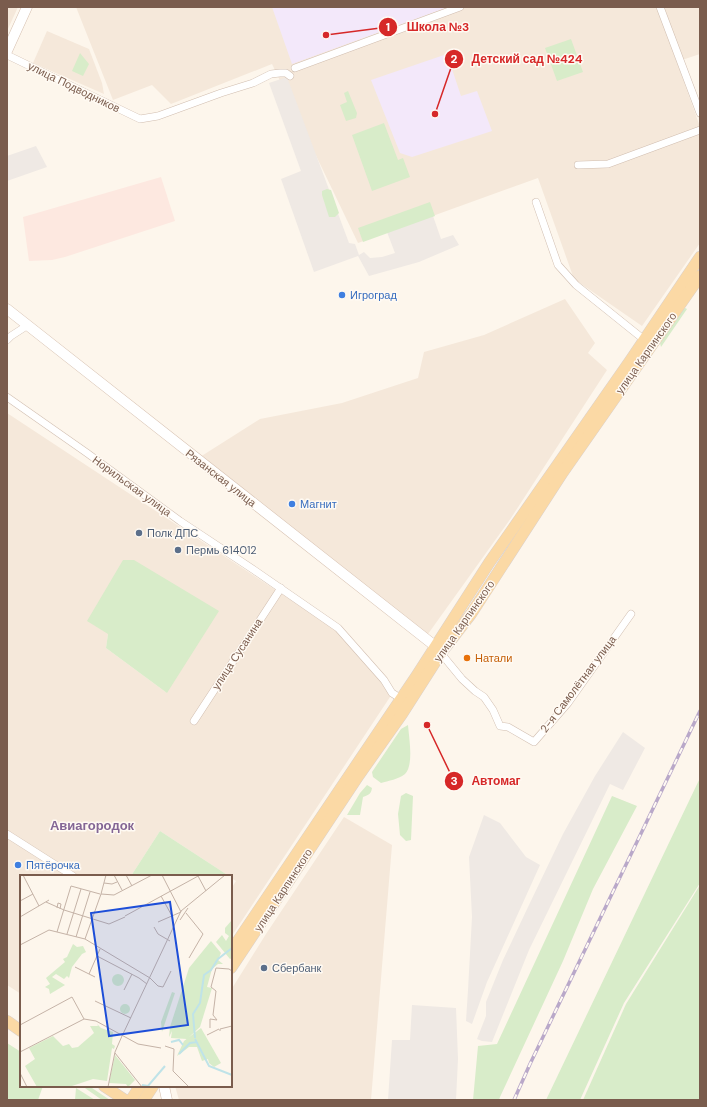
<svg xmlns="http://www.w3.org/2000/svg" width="707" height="1107" font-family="'DM Sans',sans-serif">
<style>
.residential{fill:#f5e8da;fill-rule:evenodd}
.commercial{fill:#fde8e0}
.industrial{fill:#efe9e4}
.education{fill:#f3e8fa}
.green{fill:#d8ecc9}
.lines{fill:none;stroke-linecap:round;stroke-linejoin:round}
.street-casing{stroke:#d1beb0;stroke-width:8}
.secondary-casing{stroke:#d6c0b0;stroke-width:11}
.primary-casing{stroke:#dad1cd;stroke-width:12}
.street{stroke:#fff;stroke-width:7}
.secondary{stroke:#fff;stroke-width:10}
.primary{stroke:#fbd9a5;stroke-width:11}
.rail-casing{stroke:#b9a8c9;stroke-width:3.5}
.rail{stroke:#fffaf3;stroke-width:2;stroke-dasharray:6;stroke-linecap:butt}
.shop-dot{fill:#3f7fe0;stroke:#fffaf3;stroke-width:1.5}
.service-dot{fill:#5c6f8a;stroke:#fffaf3;stroke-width:1.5}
.food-dot{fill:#e8710a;stroke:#fffaf3;stroke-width:1.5}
.labels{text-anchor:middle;stroke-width:3;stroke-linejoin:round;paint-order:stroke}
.street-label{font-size:11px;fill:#7a5c4d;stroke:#fffaf3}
.shop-label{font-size:11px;fill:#366cbe;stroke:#fffaf3;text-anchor:start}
.service-label{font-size:11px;fill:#4e5e75;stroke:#fffaf3;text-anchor:start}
.food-label{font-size:11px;fill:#c56008;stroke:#fffaf3;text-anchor:start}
.quarter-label{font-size:13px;font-weight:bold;fill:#846695;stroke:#fffaf3}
.inset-river{fill:none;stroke:#bfe3e8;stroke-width:2}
.inset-road{fill:none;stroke:#c5b3a7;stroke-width:1}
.view{fill:#1d4ed8;fill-opacity:0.15;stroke:#1d4ed8;stroke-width:2}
.inset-edge{fill:none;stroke:#7a5c4d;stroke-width:2}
.leader{fill:none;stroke:#d62828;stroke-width:1.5}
.callout-dot{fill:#d62828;stroke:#fffaf3;stroke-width:1.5}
.mark-label{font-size:12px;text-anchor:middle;font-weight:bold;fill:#fff}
.callout-label{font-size:12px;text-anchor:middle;font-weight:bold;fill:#d62828;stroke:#fffaf3;stroke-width:3;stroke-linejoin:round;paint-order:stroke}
</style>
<rect width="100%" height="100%" fill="#fdf6ec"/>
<g class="residential">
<polygon points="7,7 18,7 7,31"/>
<polygon points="76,7 657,7 699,124 700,124 700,243 642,326 574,279 538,178 358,243 272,64 171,104 152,85 113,100"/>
<polygon points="663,7 700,7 700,54 682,60"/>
<polygon points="47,31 89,49 102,83 104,94 33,63"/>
<polygon points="565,299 595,343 588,353 607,370 511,518 428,634 367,588 200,457 260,419 342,403 418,378 424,352 484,335"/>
<path d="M7,413L353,641L394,691L231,937V889L236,881L231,878V876H229L160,831L131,876H21V994L7,985ZM108,634L167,693L106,648Z"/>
<polygon points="344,817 392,845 371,1100 179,1100 175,1086 231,1086 231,990 266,934"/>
</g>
<polygon class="commercial" points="161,177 175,221 65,257 52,260 29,261 23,217"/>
<g class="industrial">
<polygon points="287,77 349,243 355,244 359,255 364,252 370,258 382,257 395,253 387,232 433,216 441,239 453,235 459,245 419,262 369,276 358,256 314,272 281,179 301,171 269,83"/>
<polygon points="36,146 47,167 7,181 7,156"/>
<polygon points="623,732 645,748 623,790 610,784 529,950 492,1042 482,1041 477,1039 486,1016 486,1002 503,960 528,907 563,834 595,776"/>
<polygon points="484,815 500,823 526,857 540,865 487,982 472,1024 466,1021 468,990 472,917 469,857"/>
<polygon points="412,1005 456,1008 458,1059 456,1100 388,1100 392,1040 410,1040"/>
</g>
<g class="education">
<polygon points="272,7 448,7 292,64"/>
<polygon points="447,54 461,96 477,91 492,131 412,157 400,153 371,80"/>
</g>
<g class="green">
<polygon points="571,39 583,72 557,81 545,48"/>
<polygon points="80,53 89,64 83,76 72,71"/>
<polygon points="348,91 357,113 356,118 346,121 340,105 347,102 344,93"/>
<polygon points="384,123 398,160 403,158 410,177 372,191 352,135"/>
<polygon points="327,189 331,190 339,213 335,217 329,217 322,195 322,191"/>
<polygon points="430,202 435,216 363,242 358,228"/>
<polygon points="685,308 687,309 661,347 660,343 683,309"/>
<polygon points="123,560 134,560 219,611 167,693 106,648 108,634 87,621"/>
<path d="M408,725C409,738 414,765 405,774C399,779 388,781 381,783L373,777L372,772L401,729Z"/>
<polygon points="700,778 700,883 624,1003 580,1100 546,1100"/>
<path d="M367,785L372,788C371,794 369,795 363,797L360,815H347L360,793Z"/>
<polygon points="406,793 413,796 411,840 406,841 400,835 398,814 401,796"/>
<polygon points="612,796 637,806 593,889 563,961 500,1097 499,1100 473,1100 478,1046 497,1044"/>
<polygon points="160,831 229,876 131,876"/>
<polygon points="700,885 700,1100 583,1100 626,1004"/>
<polygon points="7,1043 21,1052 21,1086 43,1086 38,1100 7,1100"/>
<polygon points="82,1086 89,1086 110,1100 102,1100"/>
<polygon points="76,1088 95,1100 75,1100"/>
</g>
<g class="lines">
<g class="street-casing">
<g id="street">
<polyline points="660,7 700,113"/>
<polyline points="7,55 140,119 158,116 221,93 253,83 271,74 280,73 286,73 290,76"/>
<polyline points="295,68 460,7"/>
<polyline points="578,165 608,164 700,130"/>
<polyline points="536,202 558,265 576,285 647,342"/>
<polyline points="7,340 11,336 28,325"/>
<polyline points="7,397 87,453 180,521 254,570 338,628 384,680 392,693 400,698"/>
<polyline points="439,651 462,679 475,691 484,697 493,710 500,726 508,727 534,742 568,703 631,614"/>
<polyline points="194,721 281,588"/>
<polyline points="7,834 73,876"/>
</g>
</g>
<g class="secondary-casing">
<g id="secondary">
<polyline points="7,51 27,7"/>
<polyline points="7,309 435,646"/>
<polyline points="164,1086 167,1100"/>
</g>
</g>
<g class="primary-casing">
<g id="primary">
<polyline points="231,951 417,675 489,563 630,361 700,257"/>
<polyline points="231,968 359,775 402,714 441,653 471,614 563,472 700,276"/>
<polyline points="7,1021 21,1031"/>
<polyline points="104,1086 125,1100"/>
<polyline points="131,1100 140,1086"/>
<polyline points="144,1100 153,1086"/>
</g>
</g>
<use href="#street" class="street"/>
<use href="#secondary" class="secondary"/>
<use href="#primary" class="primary"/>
<g class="rail-casing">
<polyline id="rail" points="514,1100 530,1064 700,711"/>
</g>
<use href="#rail" class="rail"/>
</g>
<g class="shop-dot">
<circle cx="342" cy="295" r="4"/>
<circle cx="292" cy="504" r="4"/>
<circle cx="18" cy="865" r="4"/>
</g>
<g class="service-dot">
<circle cx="139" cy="533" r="4"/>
<circle cx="178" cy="550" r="4"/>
<circle cx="264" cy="968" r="4"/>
</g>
<circle class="food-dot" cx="467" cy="658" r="4"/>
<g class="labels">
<g class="street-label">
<text transform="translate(74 87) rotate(26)" y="4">улица Подводников</text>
<text transform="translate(646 353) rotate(-55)" y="4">улица Карпинского</text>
<text transform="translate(221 478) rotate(38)" y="4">Рязанская улица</text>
<text transform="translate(132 486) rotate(36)" y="4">Норильская улица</text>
<text transform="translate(464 621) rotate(-55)" y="4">улица Карпинского</text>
<text transform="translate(237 654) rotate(-57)" y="4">улица Сусанина</text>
<text transform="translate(578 684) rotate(-53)" y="4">2-я Самолётная улица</text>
<text transform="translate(283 890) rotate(-57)" y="4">улица Карпинского</text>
</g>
<g class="shop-label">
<text x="350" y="299">Игроград</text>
<text x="300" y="508">Магнит</text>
<text x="26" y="869">Пятёрочка</text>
</g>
<g class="service-label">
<text x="147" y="537">Полк ДПС</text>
<text x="186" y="554">Пермь 614012</text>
<text x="272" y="972">Сбербанк</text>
</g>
<g class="food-label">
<text x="475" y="662">Натали</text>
</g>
<g class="quarter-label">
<text x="92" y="830">Авиагородок</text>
</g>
</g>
<g transform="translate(20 875)">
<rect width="212" height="212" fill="#fdf6ec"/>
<path d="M212,45V83L210,84L196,67L202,60L206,66L209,61L205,58V53ZM191,66L201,78L198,85L203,89H198L192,94L187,112L192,113L180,152L167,164L151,163L152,156L149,162L150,152L169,93ZM53,69L57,72L63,71L66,77L62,79L52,92L49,103L47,101L44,104L36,99L32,102L45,110L30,119L29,114L25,112L30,109L26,103L45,87L43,84L47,82ZM92 105a6 6 0 1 1 12 0a6 6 0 1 1-12 0ZM152,117L155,118L142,157L141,147ZM100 134a5 5 0 1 1 10 0a5 5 0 1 1-10 0ZM77,149L81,153L93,157L92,169L95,171L94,174L92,173L87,206L73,204L49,212H17L5,191L15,184L9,173L33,161L43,171L49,169L52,173L58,172L74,158L70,151H78ZM181,153L201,188L194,192L189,188L188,184L182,186L177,172H169L157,181L164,166ZM95,180L115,205L108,212L106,209L89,208Z" fill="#d8ecc9"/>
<path class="inset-river" d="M175,163L173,139L180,128L184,100L191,95L198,84L212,73M175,164L189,191L212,200M151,167L159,165L163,170M159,179L170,168L177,167M122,210L128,211L145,191"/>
<path class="inset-road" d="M3,0L19,31M94,0L102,15M106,0L112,11M178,1L186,16M84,8L92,9L97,7M81,19L86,0M141,21L152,41M0,26L13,19M26,27L44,35M37,33L38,28L41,29L40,34M44,35L89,49L105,42M166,38L183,59L169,83M105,41L180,0M0,42L29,25M160,45L168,33M138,47L161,37L142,0M134,52L138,59L150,66M37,57L51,11L80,19M47,59L61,14M56,62L70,17M65,64L130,103L138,111L143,112L151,96M0,70L29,55L65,64L81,19L94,20L132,0M77,81L119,103L127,109M55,92L75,102M69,99L80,74M104,115L112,99M75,126L111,143M0,150L52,122L64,144M190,153V144L197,145L193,140L196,116L191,112L196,93L209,94L212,96M200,156V154L212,151M103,159L161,36L205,0M187,160L199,154M145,171L154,174L153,196L169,212M0,177L64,144L76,146L118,169L141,173M95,178L122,212M0,198L7,212M88,212L95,177L102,161"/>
<path class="view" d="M150,27L168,150L89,161L71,38Z"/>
<rect width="212" height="212" class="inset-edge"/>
</g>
<path class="leader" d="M326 35L388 27M435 114L454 59M427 725L454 781"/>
<g class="callout-dot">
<circle cx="326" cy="35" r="4"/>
<circle cx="435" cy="114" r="4"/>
<circle cx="427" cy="725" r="4"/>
<circle cx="388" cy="27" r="10"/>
<circle cx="454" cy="59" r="10"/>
<circle cx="454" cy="781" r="10"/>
</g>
<g class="mark-label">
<text x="388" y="31">1</text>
<text x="454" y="63">2</text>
<text x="454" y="785">3</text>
</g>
<g class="callout-label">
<text x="438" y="31">Школа №3</text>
<text x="527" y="63">Детский сад №424</text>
<text x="496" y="785">Автомаг</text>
</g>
<rect width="707" height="1107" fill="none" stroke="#7a5c4d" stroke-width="16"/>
</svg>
